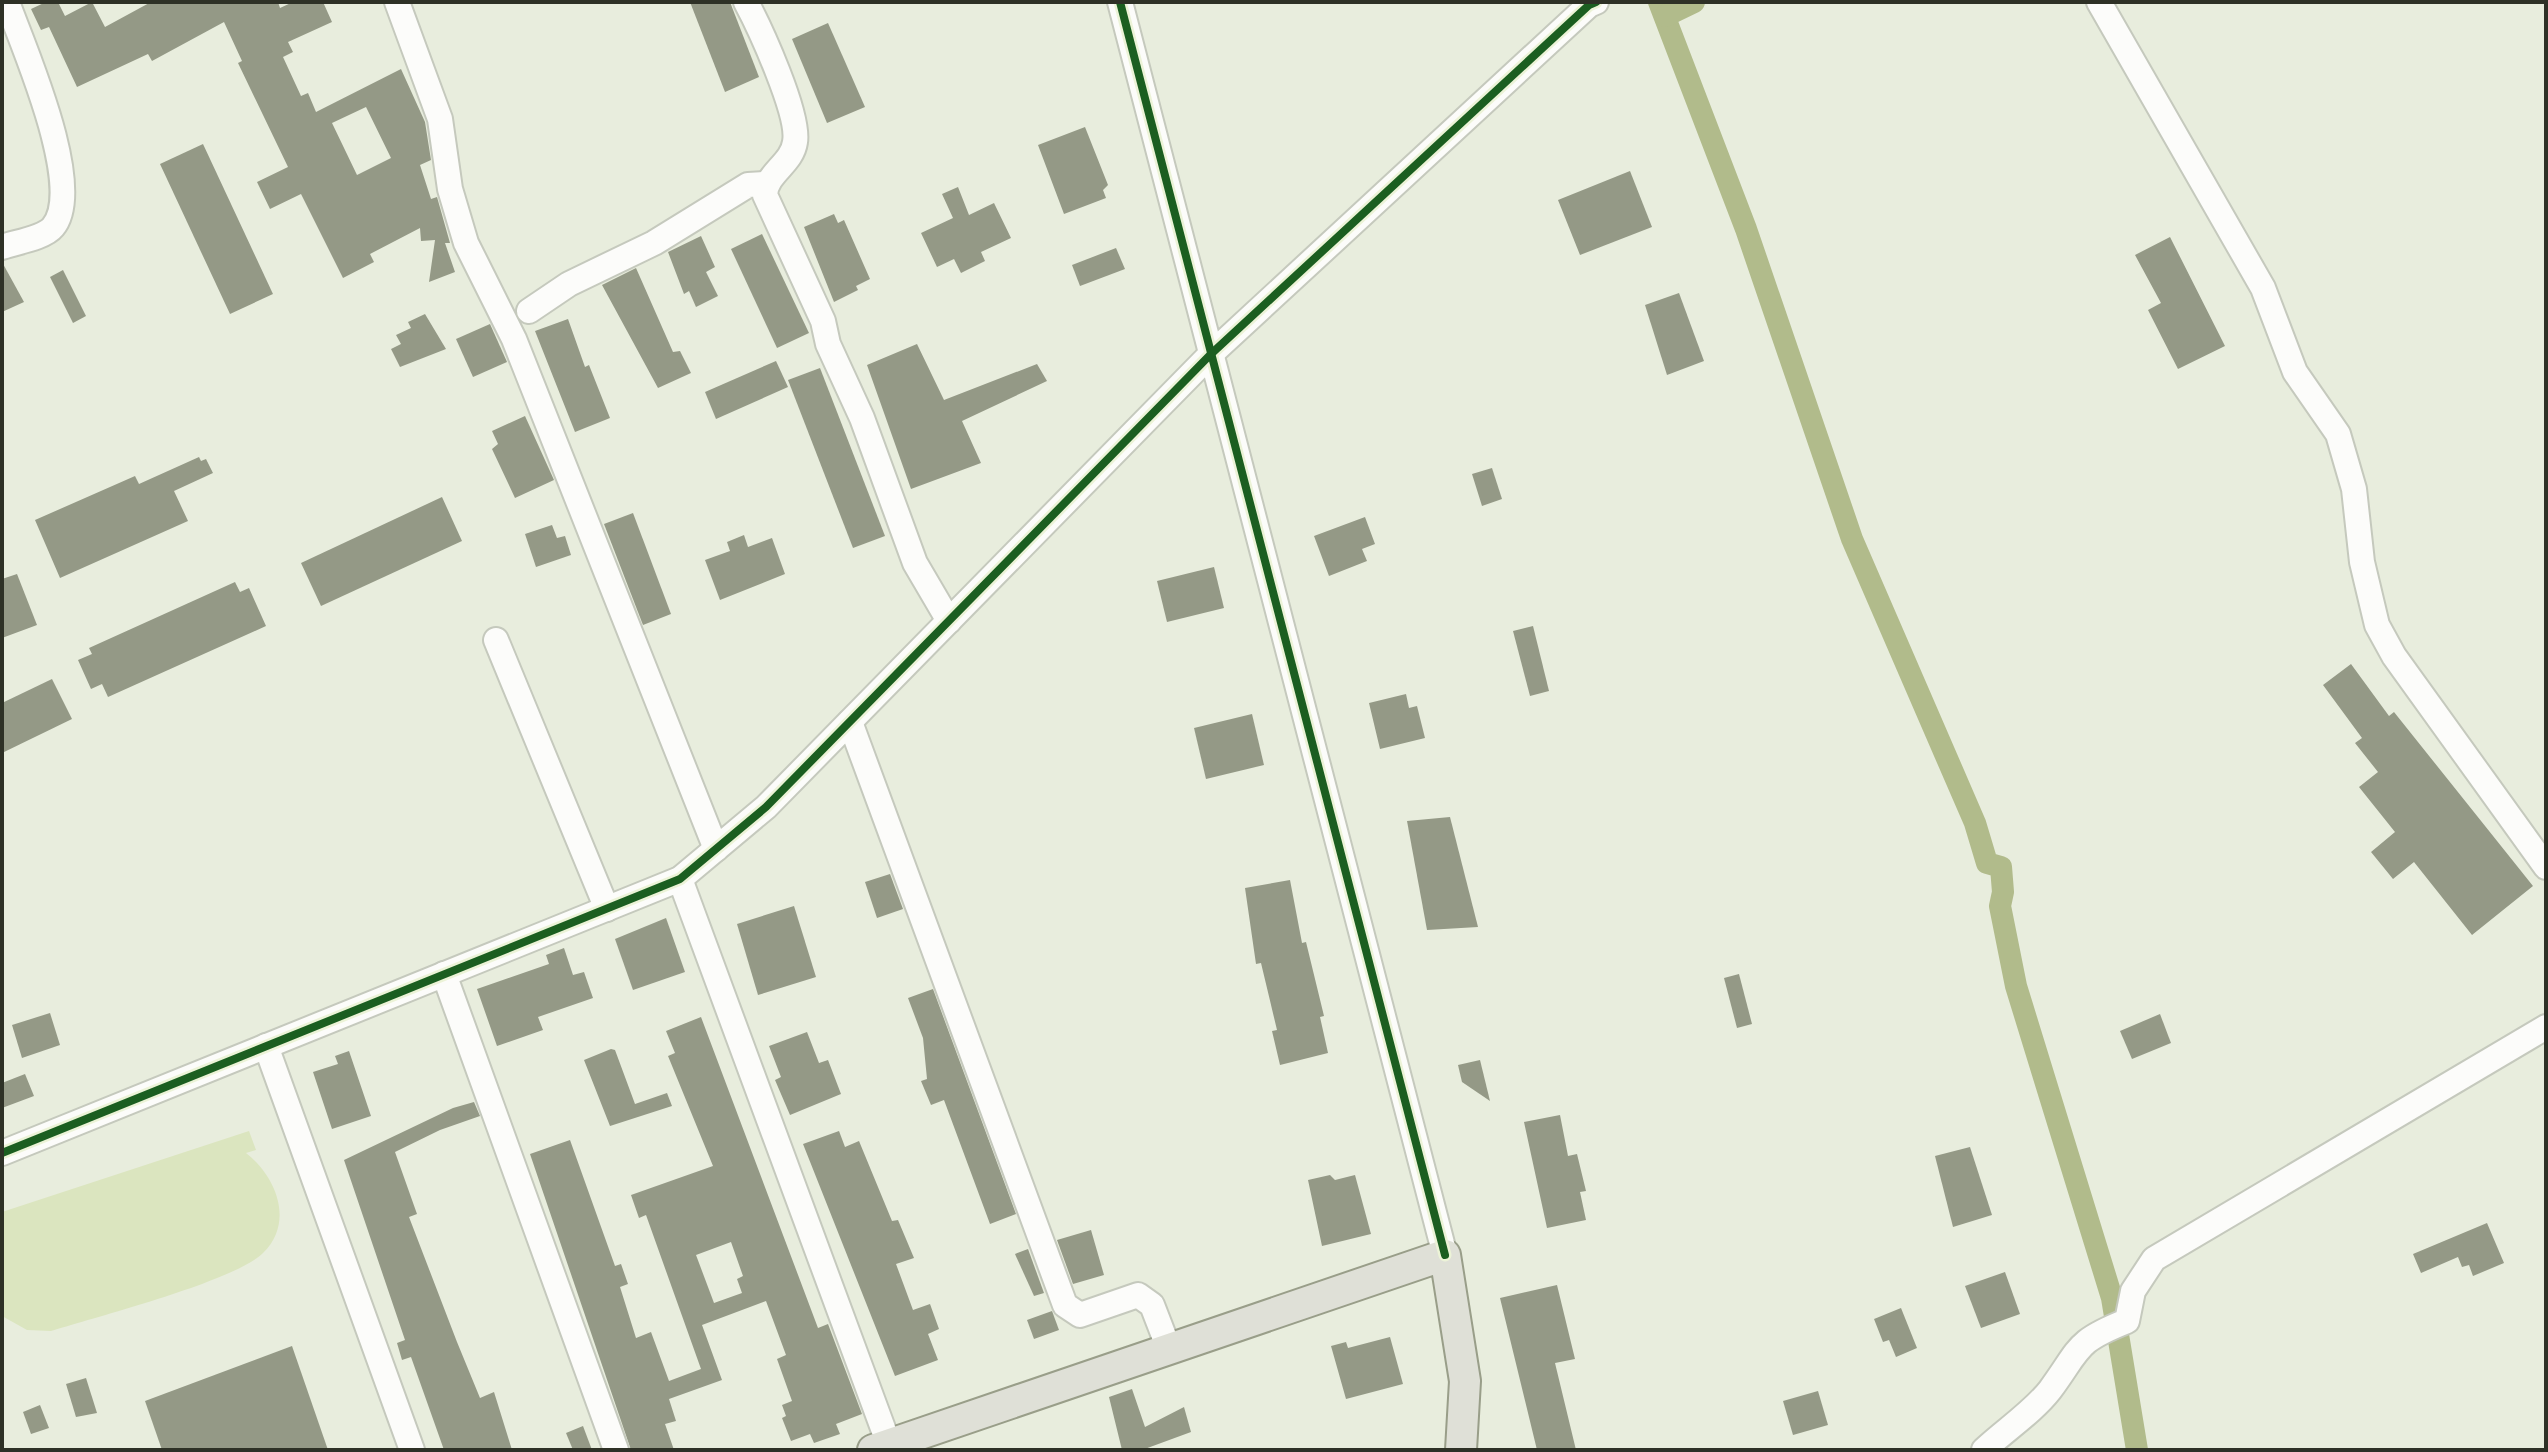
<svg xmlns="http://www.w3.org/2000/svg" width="2548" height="1452" font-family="Manrope,sans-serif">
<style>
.green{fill:#dbe5bf}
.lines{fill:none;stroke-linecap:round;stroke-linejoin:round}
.canal{stroke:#b1bb8b;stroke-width:22}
.building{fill:#949986;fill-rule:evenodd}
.minor-casing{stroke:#c5c9bd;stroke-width:28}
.major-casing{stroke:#999e89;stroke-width:34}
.minor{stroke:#fcfcfa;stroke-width:24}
.major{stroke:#dfe0d7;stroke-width:30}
.cycleway-casing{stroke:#ecf3d7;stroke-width:13}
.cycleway{stroke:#1b5e20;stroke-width:8}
</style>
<rect width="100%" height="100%" fill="#e8eddd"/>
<path class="green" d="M249,1131L256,1150L246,1153C276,1176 295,1222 263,1253C235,1281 96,1317 51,1331L27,1330L2,1316V1212Z"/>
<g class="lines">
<g class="canal">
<polyline points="1659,2 1746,229 1852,539 1975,823 1987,863 2001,867 2003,892 2000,906 2016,986 2112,1298 2137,1450"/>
<polyline points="1665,16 1694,2"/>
</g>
</g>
<g class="building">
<path d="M46,2H58L65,16L92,2L105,27L151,2H278L280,8L293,2H323L332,22L288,42L293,52L283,57L301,96L308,93L316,112L401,69L425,122L431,160L420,165L431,199L437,197L450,243H445L455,272L429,282L435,240L421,241L420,228L370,254L374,262L343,278L301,194L270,209L257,182L288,167L238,63L242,61L224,22L152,61L148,54L77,87L49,27L41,30L31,9ZM366,107L391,158L357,175L332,123Z"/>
<polygon points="690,2 730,2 759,77 725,92"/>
<polygon points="828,23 865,107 827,123 792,39"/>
<polygon points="1085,127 1108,185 1103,190 1106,198 1064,214 1038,145"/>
<polygon points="203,144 273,294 230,314 160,164"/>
<polygon points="1630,171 1652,227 1580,255 1558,200"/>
<polygon points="958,187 969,215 994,203 1011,238 981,252 985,261 961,273 954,259 937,267 921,233 953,218 942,194"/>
<polygon points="834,214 838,223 844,220 870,279 856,286 858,290 834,302 804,227"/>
<polygon points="762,234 809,333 777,348 731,249"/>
<polygon points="701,236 715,267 706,272 718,296 696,307 689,291 684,294 668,252"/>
<polygon points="2170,237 2225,346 2178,369 2148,310 2161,303 2135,255"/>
<polygon points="1116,248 1125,269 1080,286 1072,265"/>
<polygon points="2,262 24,302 2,312"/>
<polygon points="636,268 673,352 680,351 691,373 658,388 602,285"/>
<polygon points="63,270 86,316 73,323 50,277"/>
<polygon points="1679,293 1704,361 1667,375 1645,305"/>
<polygon points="425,314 446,349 400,367 391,349 401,344 396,335 411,328 408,322"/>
<polygon points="568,319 585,367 589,365 610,418 575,432 535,331"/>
<polygon points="490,324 507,362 473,377 456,339"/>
<polygon points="917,344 944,400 1037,364 1047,381 962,421 981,463 911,489 867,365"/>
<polygon points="776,361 788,387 716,419 705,392"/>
<polygon points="820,368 885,536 853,548 788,380"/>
<polygon points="525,416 554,480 515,498 492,449 498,444 492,431"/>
<polygon points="199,457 201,461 206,459 213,473 174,491 188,521 60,578 35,520 135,476 139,484"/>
<polygon points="1492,468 1502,499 1482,506 1472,474"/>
<polygon points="442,497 462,541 321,606 301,563"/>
<polygon points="633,513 671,614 643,625 604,524"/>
<polygon points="1365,517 1375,544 1362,549 1367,561 1329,576 1314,536"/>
<polygon points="552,525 557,538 565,536 571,555 536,567 525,534"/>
<polygon points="744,535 748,547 772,538 785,574 720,600 705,560 730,551 727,542"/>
<polygon points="1214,567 1224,608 1167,622 1157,581"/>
<polygon points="17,574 37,625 2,638 2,579"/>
<polygon points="235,582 240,592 249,588 266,626 108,697 102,684 91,689 78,660 92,654 89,648"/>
<polygon points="1533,626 1549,691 1530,696 1513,631"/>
<polygon points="2351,664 2389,716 2394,712 2533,886 2472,935 2414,862 2393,879 2371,852 2395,832 2359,787 2378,772 2355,743 2362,738 2323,685"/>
<polygon points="52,679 72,719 2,753 2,703"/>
<polygon points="1406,694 1409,708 1417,706 1425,738 1380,749 1369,703"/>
<polygon points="1252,714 1264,765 1206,779 1194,728"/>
<polygon points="1450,817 1478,927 1427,930 1407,821"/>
<polygon points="890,874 903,909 877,918 865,882"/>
<polygon points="1290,880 1302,943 1306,942 1324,1016 1320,1017 1328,1053 1280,1065 1272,1031 1277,1030 1261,963 1256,964 1245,888"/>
<polygon points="794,906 816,977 758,995 737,924"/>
<polygon points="666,918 685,972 633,990 615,939"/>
<polygon points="564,948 573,975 584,972 593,998 538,1017 543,1030 497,1046 477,989 549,964 546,955"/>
<polygon points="1739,974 1752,1024 1737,1028 1724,978"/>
<polygon points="933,989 1016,1214 990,1224 944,1100 931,1105 921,1081 927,1079 923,1038 908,998"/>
<polygon points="50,1013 60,1045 22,1058 12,1025"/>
<polygon points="2160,1014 2171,1043 2132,1059 2120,1031"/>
<path d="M701,1017L818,1328L828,1324L862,1414L836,1424L840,1434L814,1443L810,1434L791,1441L782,1418L786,1416L782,1405L792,1401L777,1359L786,1355L766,1301L702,1325L722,1380L669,1399L676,1421L665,1424L674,1450H631L530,1154L570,1140L615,1266L621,1264L628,1284L620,1287L636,1338L651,1332L669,1381L701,1369L646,1215L639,1218L631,1195L713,1166L668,1056L675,1053L666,1031ZM731,1242L743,1276L737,1279L742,1293L714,1303L696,1255Z"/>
<polygon points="807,1032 819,1063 828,1060 841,1094 790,1115 775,1080 781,1077 769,1046"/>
<polygon points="611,1049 615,1050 635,1104 667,1093 672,1106 610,1126 584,1060"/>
<polygon points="349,1051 371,1116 332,1129 313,1072 338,1064 335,1056"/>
<polygon points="1480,1060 1490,1101 1462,1082 1458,1065"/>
<polygon points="25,1074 34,1096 2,1108 2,1083"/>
<polygon points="474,1102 480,1116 440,1130 395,1152 417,1214 409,1217 457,1342 480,1398 494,1392 512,1450 444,1450 411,1357 402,1360 397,1343 405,1340 344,1160 453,1108"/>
<polygon points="1560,1115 1568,1156 1577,1154 1586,1191 1580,1192 1586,1220 1547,1228 1524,1122"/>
<polygon points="839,1131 845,1147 859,1141 892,1221 898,1220 914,1258 896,1264 913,1310 930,1304 939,1329 928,1334 938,1360 895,1376 803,1144"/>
<polygon points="1970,1147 1992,1215 1953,1227 1935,1156"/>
<polygon points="1330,1175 1335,1180 1355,1175 1371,1234 1322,1246 1308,1180"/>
<polygon points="2487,1223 2504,1263 2473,1276 2469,1265 2462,1267 2458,1257 2421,1273 2413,1254"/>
<polygon points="1091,1230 1104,1275 1073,1284 1057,1240"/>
<polygon points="1028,1249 1044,1293 1034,1296 1015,1254"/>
<polygon points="2005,1272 2020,1314 1981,1328 1965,1286"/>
<polygon points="1557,1285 1575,1359 1555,1363 1576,1450 1537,1450 1500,1298"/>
<polygon points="1901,1308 1917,1348 1896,1357 1889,1340 1883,1342 1874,1319"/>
<polygon points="1052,1311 1059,1330 1034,1339 1027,1320"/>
<polygon points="1390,1337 1403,1384 1346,1399 1331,1346 1346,1342 1348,1348"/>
<polygon points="292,1346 328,1450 162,1450 145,1401"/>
<polygon points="86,1378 97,1413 76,1417 66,1384"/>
<polygon points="1132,1389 1145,1427 1184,1407 1191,1432 1142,1450 1122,1450 1109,1397"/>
<polygon points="1818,1391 1828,1425 1793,1435 1783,1401"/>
<polygon points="40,1405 49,1428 31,1434 23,1412"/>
<polygon points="583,1426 592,1450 573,1450 566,1433"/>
</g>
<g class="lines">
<g class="minor-casing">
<g id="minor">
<polyline points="397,2 440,119 450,189 466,243 514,339 716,849"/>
<path d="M746,2C760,28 800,115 795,142C792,164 766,173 765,195L823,321L828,344L862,418L915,563L949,621"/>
<polyline points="1120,2 1445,1255"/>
<polyline points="2099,2 2263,288 2295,372 2338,434 2354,489 2362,562 2377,625 2394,656 2546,867"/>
<path d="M2,247C16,242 44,238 53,227C86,188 23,46 7,2"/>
<polyline points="529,311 569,284 654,243 748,185 765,184"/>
<polyline points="496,640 607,909"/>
<polyline points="850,722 1065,1305 1080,1315 1138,1295 1152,1305 1169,1349"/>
<polyline points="680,879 891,1450"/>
<polyline points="444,974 616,1450"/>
<polyline points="266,1046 412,1450"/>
<polyline points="2,1153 680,879 766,807 1211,354 1589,5 1596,2"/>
<path d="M1984,1450C2004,1431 2033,1412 2050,1390C2081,1348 2074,1342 2127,1321L2133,1291L2154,1259L2546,1027"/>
</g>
</g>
<g class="major-casing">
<polyline id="major" points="873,1450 1445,1255 1465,1381 1461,1450"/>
</g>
<use href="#minor" class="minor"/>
<use href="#major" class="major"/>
<g class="cycleway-casing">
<g id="cycleway">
<polyline points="1120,2 1445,1255"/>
<polyline points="2,1153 680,879 766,807 1211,354 1589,5 1596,2"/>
</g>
</g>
<use href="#cycleway" class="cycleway"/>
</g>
<rect width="2548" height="1452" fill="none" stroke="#2e3126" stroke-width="8"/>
</svg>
